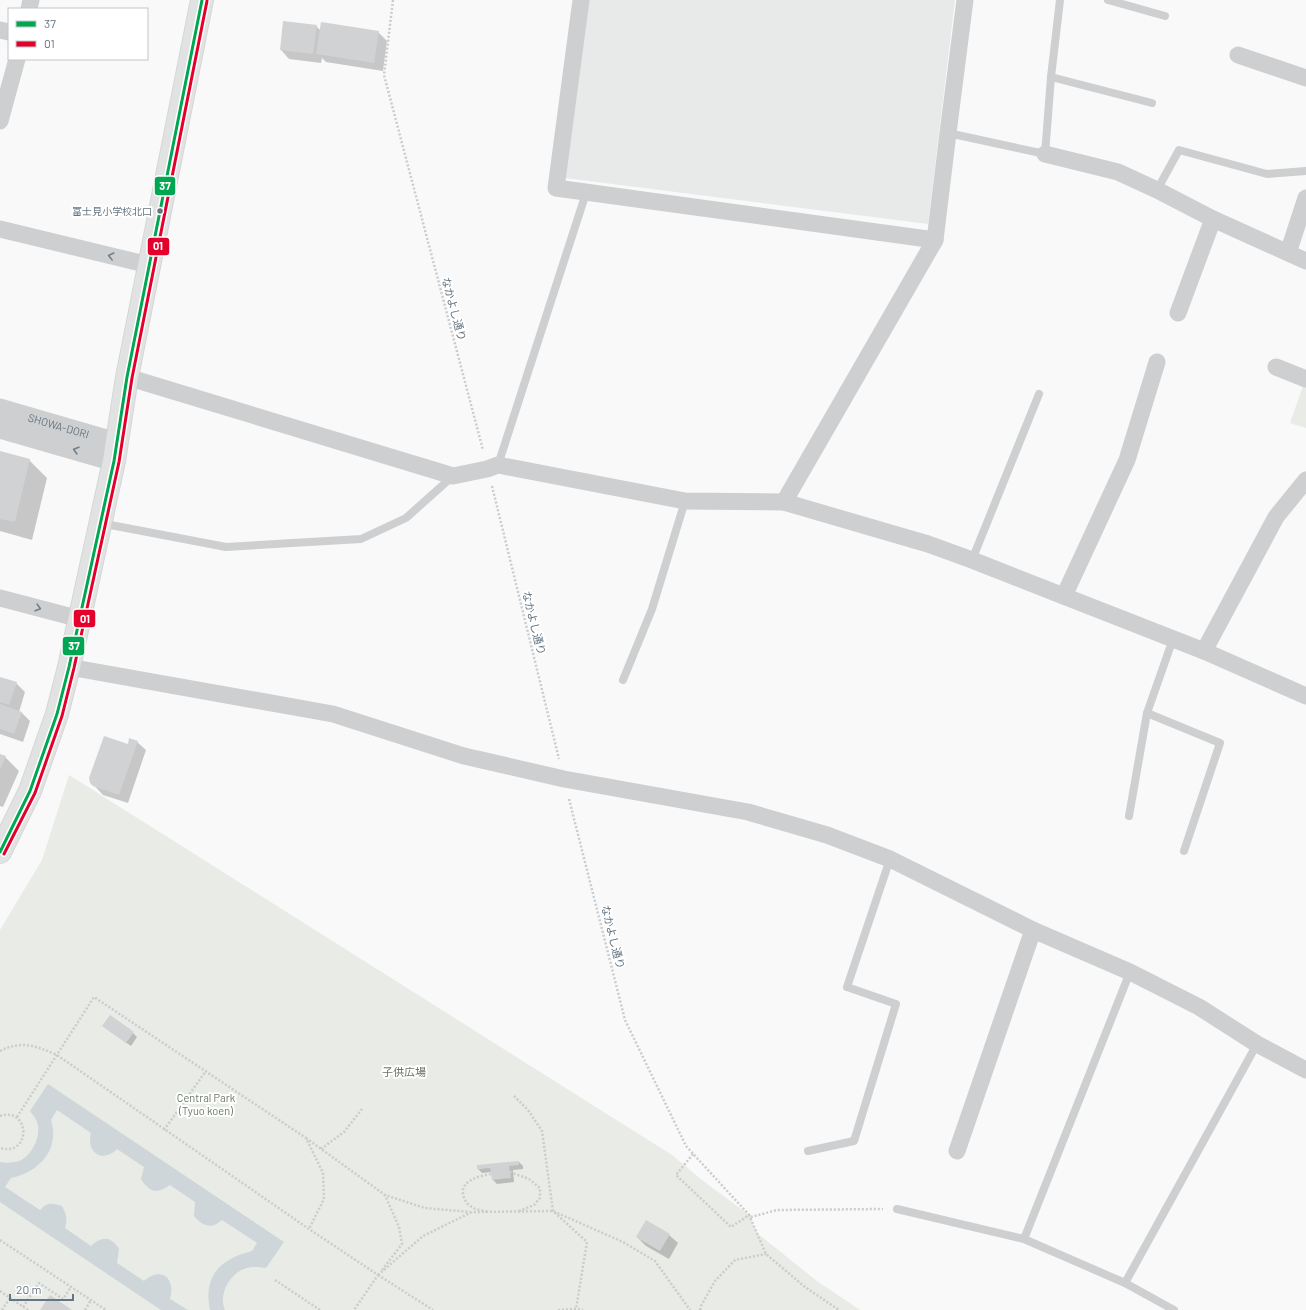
<svg xmlns="http://www.w3.org/2000/svg" width="1306" height="1310" font-family="Barlow,'Noto Sans JP',sans-serif">
<style>
.built{fill:#e8e9e9}
.green{fill:#e8ebe6}
.water{fill:#ced6d9}
.shadow{fill:#0003}
.building{fill:#d0d2d3}
.lines{fill:none;stroke-linecap:round;stroke-linejoin:round}
.primary-casing{stroke:#d5d6d7;stroke-width:24}
.path{stroke:#cbcccd;stroke-width:2.5;stroke-dasharray:2 2;stroke-linecap:butt}
.service{stroke:#cecfd0;stroke-width:8}
.minor{stroke:#cecfd0;stroke-width:17}
.tertiary{stroke:#cecfd0;stroke-width:21}
.primary{stroke:#e1e2e2;stroke-width:22}
.bus-1-casing{stroke:#fff;stroke-width:6}
.bus-2-casing{stroke:#fff;stroke-width:6}
.bus-1{stroke:#00a651;stroke-width:3}
.bus-2{stroke:#e4002b;stroke-width:3}
.oneway{stroke:#707f8b}
.bus-dot{fill:#657683;stroke:#fff;stroke-width:1.5}
.labels{text-anchor:middle;stroke-width:4;stroke-linejoin:round;paint-order:stroke}
.bus-label{font-size:10px;fill:#657683;stroke:#fff;text-anchor:end}
.street-label{font-size:11px;fill:#657683;stroke:#fff}
.park-label{font-size:11px;fill:#687a64;stroke:#fff}
.line-badge{stroke:#fff;stroke-width:1.5}
.badge-label{font-size:11px;text-anchor:middle;font-weight:bold;fill:#fff}
</style>
<rect width="100%" height="100%" fill="#f9f9f9"/>
<polygon class="built" points="588,0 955,0 928,224 565,178"/>
<g class="green">
<polygon points="1303,386 1306,387 1306,428 1290,423"/>
<polygon points="69,775 672,1155 702,1180 749,1215 757,1233 817,1281 860,1310 0,1310 0,930 42,860"/>
</g>
<path class="water" d="M48,1084L284,1242L266,1268C258,1267 251,1266 244,1269C229,1274 218,1296 225,1310H210C203,1276 220,1259 252,1251L257,1243L222,1220C211,1230 203,1226 194,1216L195,1202L170,1185C157,1194 150,1193 141,1179L144,1167L117,1149C102,1164 86,1152 91,1133L57,1110L51,1120C60,1149 40,1172 11,1178L5,1187L40,1210C48,1202 51,1203 62,1206C66,1214 68,1219 65,1228L91,1246C102,1236 111,1236 119,1249L117,1263L144,1281C161,1266 176,1278 170,1299L188,1310H161L0,1202V1162C6,1163 13,1163 19,1161C32,1156 42,1135 37,1122C36,1118 32,1114 30,1111Z"/>
<g class="shadow">
<polygon points="316,26 320,30 378,32 387,41 383,71 326,62 322,58 321,63 289,59 281,50"/>
<polygon points="0,452 29,460 47,478 32,540 0,531"/>
<polygon points="0,678 16,683 25,692 19,712 21,712 30,721 23,742 0,734"/>
<polygon points="137,742 146,750 128,803 103,795 91,782 128,745"/>
<polygon points="0,755 5,757 19,771 3,807 0,806"/>
<polygon points="108,1030 133,1033 137,1037 131,1046"/>
<polygon points="519,1162 523,1166 523,1169 513,1170 514,1182 497,1184 493,1180 492,1172 482,1173 478,1169"/>
<polygon points="669,1235 678,1243 669,1259 646,1246 637,1237"/>
</g>
<g class="building">
<polygon points="283,21 317,25 313,54 280,50"/>
<polygon points="321,22 379,31 374,63 316,54"/>
<polygon points="0,451 30,459 15,522 0,519"/>
<polygon points="0,677 17,682 9,705 0,702"/>
<polygon points="0,704 22,712 14,734 0,729"/>
<polygon points="104,736 128,744 129,738 138,741 119,795 93,786 90,783 89,778"/>
<polygon points="0,754 6,756 0,770"/>
<polygon points="110,1015 134,1032 126,1043 102,1026"/>
<polygon points="519,1161 519,1165 509,1166 511,1178 492,1180 490,1168 477,1169 477,1165"/>
<polygon points="646,1220 670,1234 660,1251 636,1237"/>
<polygon points="50,1295 72,1310 40,1310"/>
</g>
<g class="lines">
<g class="primary-casing">
<polyline id="primary" points="0,852 30,791 57,714 69,667 114,461 127,377 202,0"/>
</g>
<g class="path">
<polyline points="393,0 384,75 483,450"/>
<polyline points="492,486 559,759"/>
<polyline points="569,799 625,1020 686,1146 751,1217 777,1210 883,1209"/>
<path d="M0,1051C22,1040 36,1046 57,1055L309,1229L378,1275L354,1310"/>
<polyline points="514,1096 528,1110 542,1131 553,1211 587,1242 576,1309"/>
<path d="M0,1116C30,1106 32,1157 0,1148"/>
<polyline points="17,1117 94,997 306,1138 323,1173 324,1199 309,1229"/>
<polyline points="164,1130 206,1071"/>
<polyline points="306,1138 385,1195 425,1208 470,1212"/>
<polyline points="321,1149 344,1132 362,1109"/>
<polyline points="693,1154 676,1175 731,1227 749,1215 766,1254 805,1287 839,1310"/>
<polyline points="510,1172 529,1179 540,1188 540,1198 534,1205 519,1211"/>
<path d="M487,1212C482,1210 476,1210 472,1207C467,1205 464,1199 463,1194C461,1180 480,1176 491,1174"/>
<polyline points="0,1240 106,1310"/>
<polyline points="382,1270 402,1244 399,1227 385,1195"/>
<polyline points="378,1275 423,1236 472,1212 553,1211 623,1242 655,1261 690,1310"/>
<polyline points="378,1275 433,1310"/>
<polyline points="275,1280 320,1310"/>
<polyline points="0,1291 28,1310"/>
<polyline points="23,1307 39,1283 63,1299 71,1287"/>
<polyline points="2,1310 10,1298"/>
<polyline points="85,1310 91,1300"/>
<polyline points="558,1310 576,1309 583,1310"/>
<polyline points="700,1310 701,1306 715,1281 735,1260 766,1254"/>
</g>
<g class="service">
<polyline points="1108,0 1165,16"/>
<polyline points="1051,77 1152,103"/>
<polyline points="948,133 1045,154 1051,77 1060,0"/>
<polyline points="1157,190 1179,150 1267,174 1306,171"/>
<polyline points="498,465 586,193"/>
<polyline points="100,523 226,547 361,539 406,518 453,476"/>
<polyline points="972,560 1039,394"/>
<polyline points="1173,639 1147,713 1220,743 1184,851"/>
<polyline points="623,680 652,609 685,501"/>
<polyline points="1129,816 1147,713"/>
<polyline points="808,1151 854,1141 896,1004 847,987 890,859"/>
<polyline points="897,1209 1024,1239 1125,1283 1174,1310"/>
<polyline points="1024,1239 1130,972"/>
<polyline points="1125,1283 1257,1044"/>
</g>
<g class="minor">
<polyline points="581,0 556,188 935,240 948,133 965,0"/>
<polyline points="29,9 31,0"/>
<polyline points="0,30 9,32"/>
<polyline points="1238,55 1306,78"/>
<polyline points="0,121 17,59"/>
<polyline points="1045,154 1118,172 1157,190 1213,219 1306,261"/>
<polyline points="0,229 149,265"/>
<polyline points="1288,253 1306,198"/>
<polyline points="1178,313 1213,219"/>
<polyline points="1276,367 1306,379"/>
<polyline points="127,377 453,476 487,469 498,465 685,501 784,502 928,544 972,560 1204,651 1306,696"/>
<polyline points="784,502 935,240"/>
<polyline points="1064,596 1127,460 1157,362"/>
<polyline points="0,598 80,619"/>
<polyline points="1204,651 1276,517 1306,480"/>
<polyline points="69,667 333,714 464,756 564,779 748,812 827,835 890,859 1033,930 1130,972 1199,1007 1257,1044 1306,1070"/>
<polyline points="957,1151 1033,930"/>
</g>
<g class="tertiary">
<path id="s1" d="M0,409L117,443"/>
<polyline points="0,428 114,461"/>
</g>
<use href="#primary" class="primary"/>
<g class="bus-1-casing">
<polyline id="bus-1" points="0,852 30,791 57,714 69,667 114,461 127,377 202,0"/>
</g>
<g class="bus-2-casing">
<polyline id="bus-2" points="4,854 35,793 62,716 74,668 119,462 132,378 207,1"/>
</g>
<use href="#bus-1" class="bus-1"/>
<use href="#bus-2" class="bus-2"/>
</g>
<defs><path id="oneway-chevron" d="M-2-3.5L2.5 0L-2 3.5" fill="none" stroke-width="1.6" stroke-linecap="round" stroke-linejoin="round"/></defs>
<g class="oneway">
<use href="#oneway-chevron" transform="translate(111 256) rotate(-166)"/>
<use href="#oneway-chevron" transform="translate(76 450) rotate(-164)"/>
<use href="#oneway-chevron" transform="translate(38 608) rotate(16)"/>
</g>
<circle class="bus-dot" cx="160" cy="211" r="3.5"/>
<g class="labels">
<g class="bus-label">
<text x="152" y="215">富士見小学校北口</text>
</g>
<g class="street-label">
<text transform="translate(454 309) rotate(75)" y="4">なかよし通り</text>
<text dy="4" stroke="none"><textPath href="#s1" startOffset="61">SHOWA-DORI</textPath></text>
<text transform="translate(534 623) rotate(76)" y="4">なかよし通り</text>
<text transform="translate(613 937) rotate(76)" y="4">なかよし通り</text>
</g>
<g class="park-label">
<text x="404" y="1076">子供広場</text>
<text x="206" y="1102">Central Park<tspan x="206" dy="13">(Tyuo koen)</tspan></text>
</g>
</g>
<g class="line-badge">
<rect x="154" y="176" width="22" height="20" rx="4" fill="#00a651"/>
<rect x="147" y="237" width="23" height="19" rx="4" fill="#e4002b"/>
<rect x="73" y="609" width="23" height="19" rx="4" fill="#e4002b"/>
<rect x="62" y="636" width="23" height="20" rx="4" fill="#00a651"/>
</g>
<g class="badge-label">
<text x="165" y="190">37</text>
<text x="158" y="250">01</text>
<text x="85" y="623">01</text>
<text x="74" y="650">37</text>
</g>
<rect x="8" y="8" width="140" height="52" fill="#ffffff" stroke="#c1c8cd"/>
<rect x="16" y="21" width="20" height="6" fill="#00a651" stroke="#c1c8cd"/>
<text x="44" y="28" font-size="12" fill="#657683">37</text>
<rect x="16" y="41" width="20" height="6" fill="#e4002b" stroke="#c1c8cd"/>
<text x="44" y="48" font-size="12" fill="#657683">01</text>
<path d="M10 1294v6h63v-6" fill="none" stroke="#657683" stroke-width="2"/>
<text x="16" y="1294" font-size="12" fill="#657683" stroke="#ffffff" stroke-width="3" paint-order="stroke">20 m</text>
</svg>
